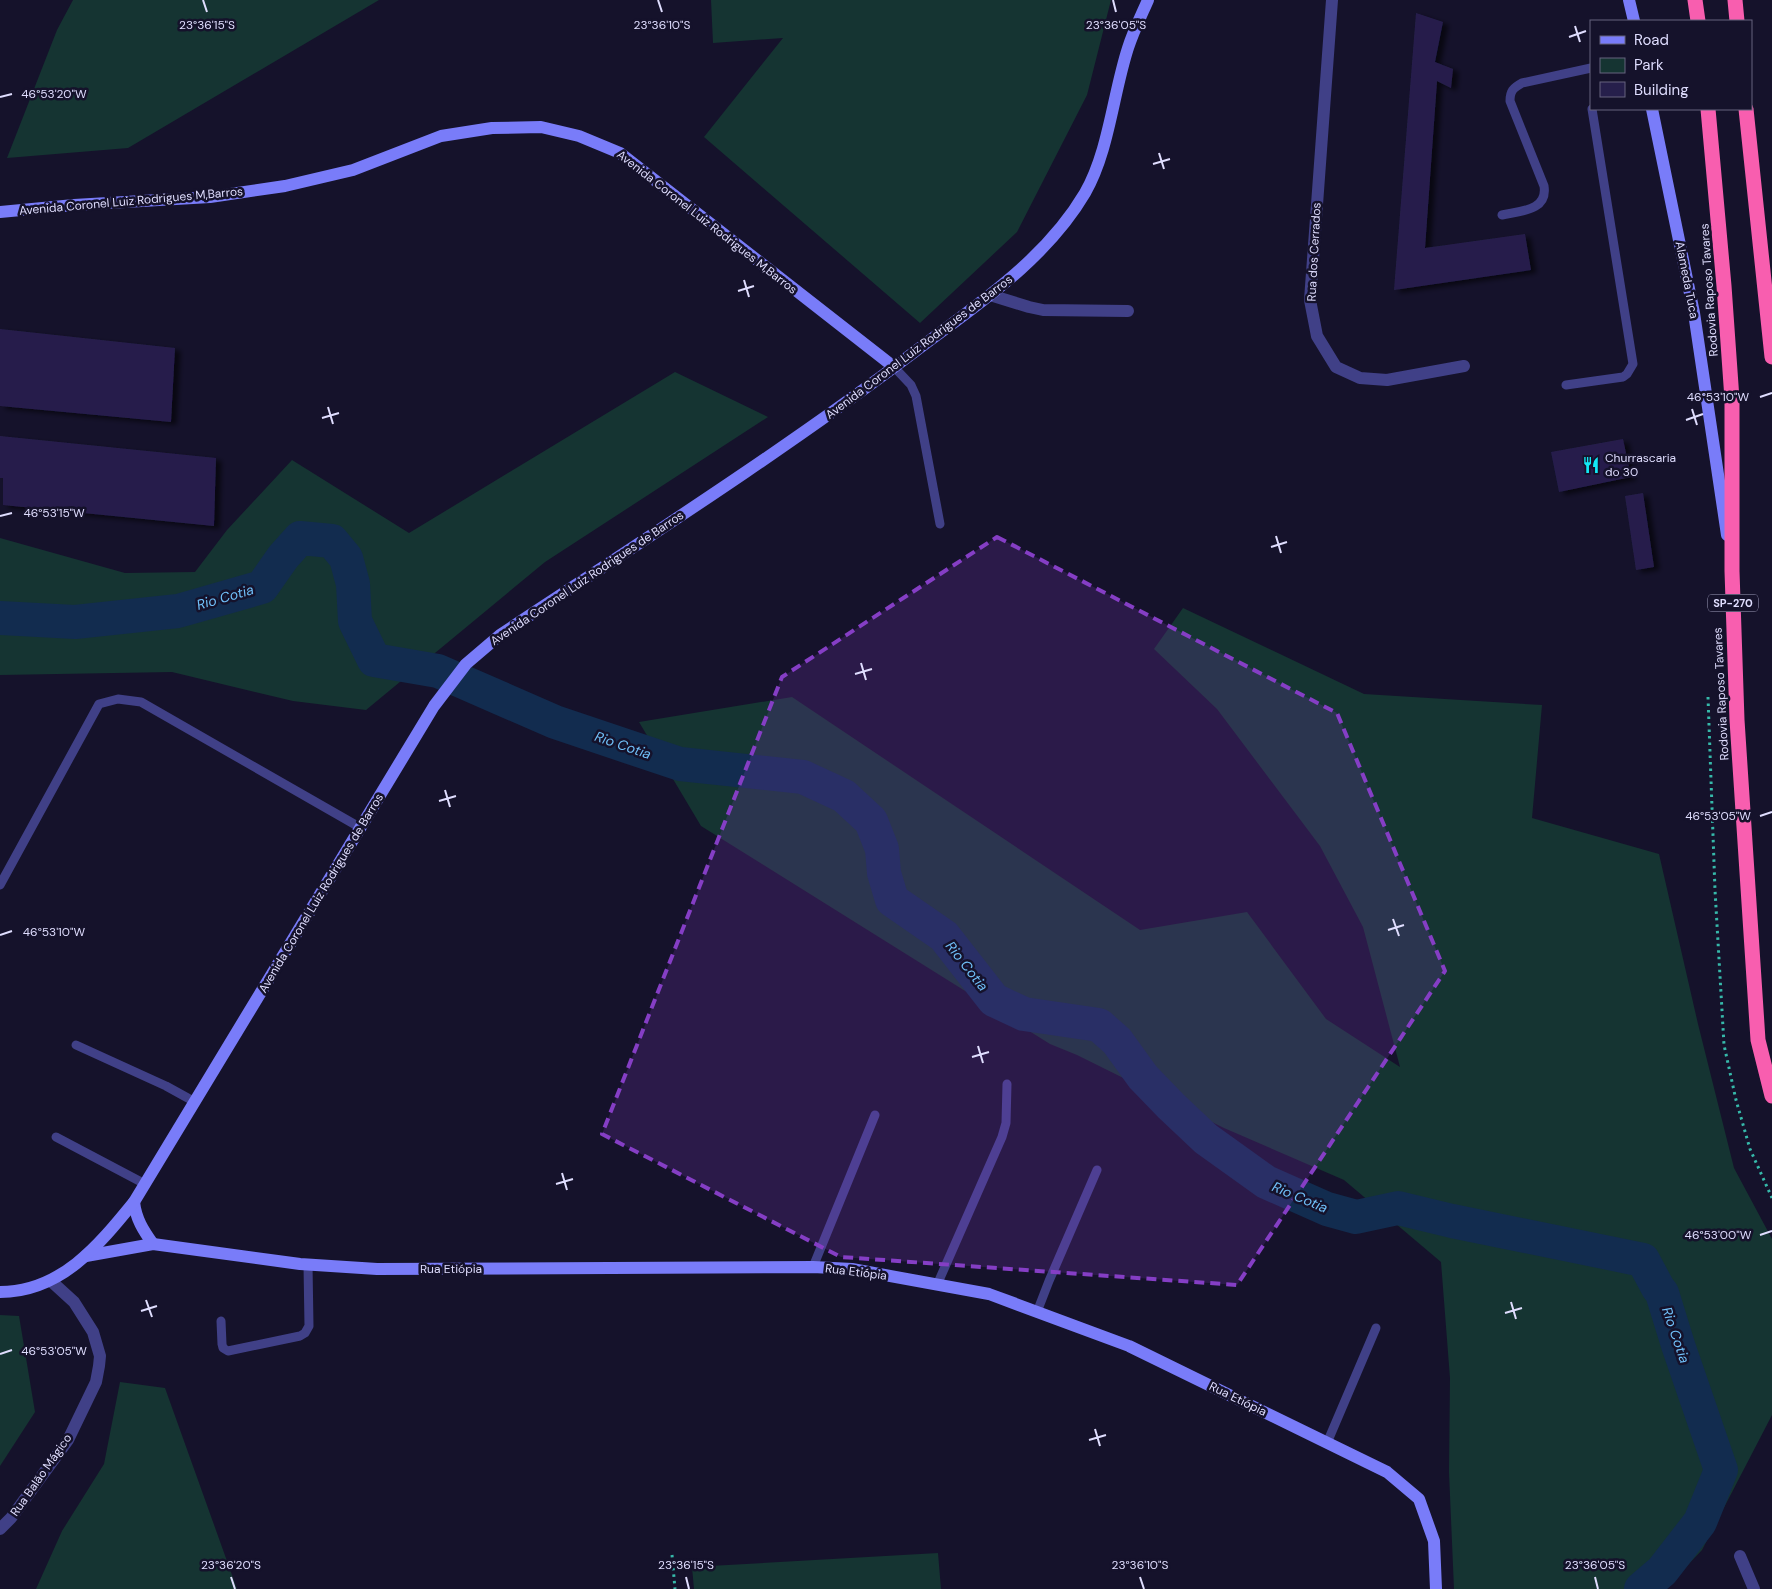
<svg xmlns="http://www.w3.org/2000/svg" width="1772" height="1589" font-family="'DM Sans',sans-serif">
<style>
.green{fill:#153432}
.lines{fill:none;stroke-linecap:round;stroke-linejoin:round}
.river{stroke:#122c4f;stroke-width:34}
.building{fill:#261f4b;filter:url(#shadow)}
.path{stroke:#36b9aa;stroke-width:3;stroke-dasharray:2.5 4;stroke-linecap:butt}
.lane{stroke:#404087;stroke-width:9}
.street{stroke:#404087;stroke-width:12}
.secondary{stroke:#797cf9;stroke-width:12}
.highway{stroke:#f85eaf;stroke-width:15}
.marked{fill:#853ec5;fill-opacity:0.2;stroke:#853ec5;stroke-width:4;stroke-dasharray:10 6;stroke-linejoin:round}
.ticks{fill:none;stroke:#dfddfe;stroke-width:2}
.labels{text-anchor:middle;stroke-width:5;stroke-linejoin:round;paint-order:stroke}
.shield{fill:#15122b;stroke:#a2a0bf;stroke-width:1}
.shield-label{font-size:11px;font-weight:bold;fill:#dfddfe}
.street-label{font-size:12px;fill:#dfddfe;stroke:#15122b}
.poi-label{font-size:12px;fill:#dfddfe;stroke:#15122b;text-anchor:start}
.water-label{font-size:14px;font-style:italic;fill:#70c0f9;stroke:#15122b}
.ticks-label{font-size:12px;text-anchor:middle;fill:#dfddfe;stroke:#15122b;stroke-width:5;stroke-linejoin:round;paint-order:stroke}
</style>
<defs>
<filter id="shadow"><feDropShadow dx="5.5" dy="3" stdDeviation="2.5" flood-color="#0009"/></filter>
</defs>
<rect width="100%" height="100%" fill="#15122b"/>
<g class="green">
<polygon points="73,0 379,0 128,148 7,158 57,30"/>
<polygon points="711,0 1111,0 1087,95 1017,232 920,323 704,137 783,38 713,43"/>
<polygon points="675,372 768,417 545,562 366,710 293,701 172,672 0,675 0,538 125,573 195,572 227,530 292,460 409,533"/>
<polygon points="1183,608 1364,694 1542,705 1532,818 1659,854 1698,1024 1734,1168 1772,1239 1772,1415 1702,1550 1665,1589 1454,1589 1449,1472 1450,1378 1441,1262 1344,1180 1224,1128 1077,1055 1050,1044 701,826 639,722 792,697 1140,930 1247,912 1326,1019 1400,1067 1363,927 1320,846 1217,709 1154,649"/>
<polygon points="0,1315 19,1316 35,1412 0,1466"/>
<polygon points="120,1382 165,1388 237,1589 36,1589 62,1531 104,1464"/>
<polygon points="938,1553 941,1589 694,1589 692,1567"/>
</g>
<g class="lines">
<polyline class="river" points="0,618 75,622 178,611 262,587 283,557 300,538 332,541 346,558 353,584 355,621 374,660 438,671 555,722 680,764 803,777 844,796 871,821 882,849 884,873 892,900 944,936 994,1000 1024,1014 1099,1025 1117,1041 1143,1077 1171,1106 1206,1139 1266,1182 1327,1209 1356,1217 1398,1208 1452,1221 1643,1260 1658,1288 1662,1293 1678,1345 1721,1470 1700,1522 1662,1571 1641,1589"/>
</g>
<g class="building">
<polygon points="1416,13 1443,22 1435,62 1453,69 1451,88 1437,81 1425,248 1525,234 1531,270 1394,290"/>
<polygon points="0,329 175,348 171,422 0,406"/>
<polygon points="0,436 216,458 214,526 3,505 3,478 0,478"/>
<polygon points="1623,439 1631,477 1559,492 1551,452"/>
<polygon points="1643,493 1654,567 1636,570 1625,496"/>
</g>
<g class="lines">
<g class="path">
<polyline points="1708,697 1715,890 1724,1045 1736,1100 1750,1149 1772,1198"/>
<polyline points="672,1555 675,1589"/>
</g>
<g class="lane">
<path d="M1502,215C1520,211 1548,211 1544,186L1510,101C1510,91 1513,88 1522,83L1591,68"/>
<polyline points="894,367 911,385 916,396 940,524"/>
<polyline points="1566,385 1623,377 1627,374 1633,364 1592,109"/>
<polyline points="0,885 99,704 118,699 141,702 361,828"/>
<polyline points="76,1045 166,1086 195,1102"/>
<polyline points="56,1137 145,1184"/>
<polyline points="813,1267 875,1115"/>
<polyline points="937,1285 1002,1137 1006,1123 1007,1084"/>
<polyline points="1037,1312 1049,1281 1097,1170"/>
<polyline points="221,1321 222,1344 223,1348 228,1351 300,1336 305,1333 309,1326 308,1265"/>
<polyline points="1327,1443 1376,1328"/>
</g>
<g class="street">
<polyline points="1332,0 1310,300 1317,336 1336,367 1360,378 1387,380 1464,366"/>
<polyline points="990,295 1029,307 1043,310 1128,311"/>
<polyline points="0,1529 11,1518 68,1440 96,1382 99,1366 100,1356 93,1332 74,1302 51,1281"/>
<polyline points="1740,1556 1754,1589"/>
</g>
<g class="secondary">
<polyline points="1629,0 1634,21"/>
<polyline points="1652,109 1694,313 1727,535"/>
<polyline points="0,212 74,205 210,197 285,186 353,170 441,136 492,128 541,127 579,136 620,153 894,367"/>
<path d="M134,1202C136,1219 143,1230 153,1244"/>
<polyline points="86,1256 153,1244 300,1264 377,1269 813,1267 852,1269 989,1294 1129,1346 1387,1472 1419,1499 1434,1541 1436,1589"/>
<path d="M0,1292C61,1292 99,1245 134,1202L434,706L466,664L500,635C639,543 780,453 913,353C975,306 1045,261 1085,193C1109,151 1113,94 1128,48C1133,32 1141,16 1148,0"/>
</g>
<g class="highway">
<polyline points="1695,0 1698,21"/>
<polyline points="1735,0 1737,21"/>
<polyline points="1708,109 1724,286 1732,399 1732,571 1737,720 1758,1040 1772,1096"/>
<polyline points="1746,109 1772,357"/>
</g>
</g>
<path class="marked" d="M997,537L1337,713L1445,971L1237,1285L841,1257L602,1134L782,677Z"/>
<path class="ticks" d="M203,0L207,12M658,0L662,12M1113,0L1116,12M1575,26L1580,42M1569,37L1586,31M0,97L12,94M1159,153L1164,169M1153,164L1170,159M744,280L749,297M738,291L754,286M1760,397L1772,393M328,407L333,424M1692,409L1697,425M322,418L339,413M1686,420L1703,414M0,516L12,513M1276,536L1281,553M1271,547L1287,542M861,663L866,680M855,674L872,669M445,790L450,807M439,801L456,796M1760,816L1772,812M1393,919L1399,936M1388,930L1404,925M0,935L12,931M978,1046L983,1063M972,1057L989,1052M562,1173L567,1190M556,1184L573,1179M1760,1235L1772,1231M146,1300L152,1317M1511,1302L1516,1319M141,1311L157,1306M1505,1313L1522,1308M0,1354L12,1350M1095,1429L1100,1446M1089,1440L1106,1435M231,1577L235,1589M686,1577L689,1589M1140,1577L1144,1589M1595,1577L1598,1589"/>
<defs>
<g id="restaurant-bare" transform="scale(1.35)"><path d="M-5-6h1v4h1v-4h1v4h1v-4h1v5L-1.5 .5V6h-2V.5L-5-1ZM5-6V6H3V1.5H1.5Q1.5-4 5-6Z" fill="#12e9f5" stroke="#15122b" stroke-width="2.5" paint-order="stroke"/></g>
</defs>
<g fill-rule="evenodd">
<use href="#restaurant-bare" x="1591" y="465"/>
</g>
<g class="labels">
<rect class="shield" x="1708" y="594.5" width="50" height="17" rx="4"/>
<g class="shield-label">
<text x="1733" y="607">SP-270</text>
</g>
<g class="street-label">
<text transform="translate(131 201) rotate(-5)" y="4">Avenida Coronel Luiz Rodrigues M,Barros</text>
<text transform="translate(707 222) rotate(38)" y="4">Avenida Coronel Luiz Rodrigues M,Barros</text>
<text transform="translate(1314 252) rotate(-87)" y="4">Rua dos Cerrados</text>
<text transform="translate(1687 280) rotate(79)" y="4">Alameda Tuca</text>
<text transform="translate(1709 290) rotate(-94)" y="4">Rodovia Raposo Tavares</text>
<text transform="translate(919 347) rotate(-37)" y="4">Avenida Coronel Luiz Rodrigues de Barros</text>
<text transform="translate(587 578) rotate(-34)" y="4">Avenida Coronel Luiz Rodrigues de Barros</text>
<text transform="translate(1721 694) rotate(-93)" y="4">Rodovia Raposo Tavares</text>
<text transform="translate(321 893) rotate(-59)" y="4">Avenida Coronel Luiz Rodrigues de Barros</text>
<text x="451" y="1273">Rua Etiópia</text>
<text transform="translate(856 1272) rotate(7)" y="4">Rua Etiópia</text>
<text transform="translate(1238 1399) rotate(26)" y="4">Rua Etiópia</text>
<text transform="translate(41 1475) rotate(-55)" y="4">Rua Balão Mágico</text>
</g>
<g class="poi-label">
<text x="1605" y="462">Churrascaria<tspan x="1605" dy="14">do 30</tspan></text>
</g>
<g class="water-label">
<text transform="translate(225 597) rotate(-16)" y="5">Rio Cotia</text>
<text transform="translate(623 745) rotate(19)" y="5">Rio Cotia</text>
<text transform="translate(967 966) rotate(52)" y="5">Rio Cotia</text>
<text transform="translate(1300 1197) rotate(23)" y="5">Rio Cotia</text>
<text transform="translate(1676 1335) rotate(71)" y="5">Rio Cotia</text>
</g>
</g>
<g class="ticks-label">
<text x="207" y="29">23°36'15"S</text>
<text x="662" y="29">23°36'10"S</text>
<text x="1116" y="29">23°36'05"S</text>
<text x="54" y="98">46°53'20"W</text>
<text x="1718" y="401">46°53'10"W</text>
<text x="54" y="517">46°53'15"W</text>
<text x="1718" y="820">46°53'05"W</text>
<text x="54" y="936">46°53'10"W</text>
<text x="1718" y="1239">46°53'00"W</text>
<text x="54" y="1355">46°53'05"W</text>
<text x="231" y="1569">23°36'20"S</text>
<text x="686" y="1569">23°36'15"S</text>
<text x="1140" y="1569">23°36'10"S</text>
<text x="1595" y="1569">23°36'05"S</text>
</g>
<rect x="1590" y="20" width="162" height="90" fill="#15122b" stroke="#66637f"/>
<rect x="1600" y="36" width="25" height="8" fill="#797cf9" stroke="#66637f"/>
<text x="1634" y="45" font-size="15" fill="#dfddfe">Road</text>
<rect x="1600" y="58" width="25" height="15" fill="#153432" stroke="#66637f"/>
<text x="1634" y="70" font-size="15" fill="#dfddfe">Park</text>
<rect x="1600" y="82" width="25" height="15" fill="#261f4b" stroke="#66637f"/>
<text x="1634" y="95" font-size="15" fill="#dfddfe">Building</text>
</svg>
